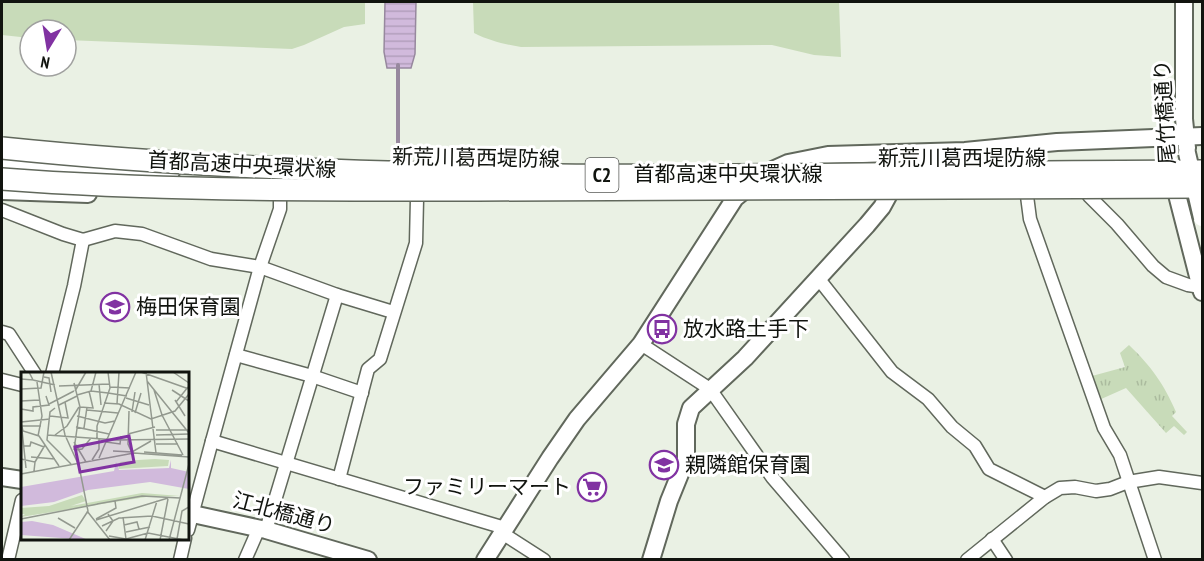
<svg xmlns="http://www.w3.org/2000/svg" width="1204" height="561" font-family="'PT Sans Narrow','Noto Sans JP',sans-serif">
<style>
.park{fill:url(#park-tufts)}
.garden{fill:#c8dbb9}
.water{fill:url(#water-rules);stroke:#97889e;stroke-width:1.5}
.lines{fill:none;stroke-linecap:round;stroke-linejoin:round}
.stream{stroke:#97889e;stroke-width:4}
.street-casing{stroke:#61685c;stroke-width:15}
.secondary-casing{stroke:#61685c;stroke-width:20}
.street{stroke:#fff;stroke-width:12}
.secondary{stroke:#fff;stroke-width:16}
.secondary-bridge-casing{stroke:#61685c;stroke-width:20;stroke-linecap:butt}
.highway-bridge-casing{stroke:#61685c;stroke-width:24;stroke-linecap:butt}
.secondary-bridge{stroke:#fff;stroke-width:16}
.highway-bridge{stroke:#fff;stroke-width:21}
.labels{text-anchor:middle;stroke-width:6;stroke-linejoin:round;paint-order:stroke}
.shield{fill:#fff;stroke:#585a57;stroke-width:1.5}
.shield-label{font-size:20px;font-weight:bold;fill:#11140f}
.street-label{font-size:21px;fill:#11140f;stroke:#fff}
.poi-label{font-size:21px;fill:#11140f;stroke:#fff;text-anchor:start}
.inset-road{fill:none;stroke:#93998f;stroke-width:1.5}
.view{fill:#8132a2;fill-opacity:0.15;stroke:#8132a2;stroke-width:3}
.inset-edge{fill:none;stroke:#11140f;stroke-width:3}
</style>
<defs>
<pattern id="park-tufts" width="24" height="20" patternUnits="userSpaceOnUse" patternTransform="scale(1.5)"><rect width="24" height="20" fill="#c8dbb9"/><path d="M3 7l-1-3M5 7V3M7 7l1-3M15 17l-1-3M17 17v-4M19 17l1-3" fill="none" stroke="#abbb9e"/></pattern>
<pattern id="water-rules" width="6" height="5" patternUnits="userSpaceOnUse" patternTransform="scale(1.5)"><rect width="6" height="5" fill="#d1badc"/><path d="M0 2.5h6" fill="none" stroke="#b29fbc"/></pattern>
</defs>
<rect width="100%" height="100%" fill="#eaf1e4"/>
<path class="park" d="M1129,345C1151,366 1164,384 1176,412L1172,416L1187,432L1184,435L1174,426L1166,433L1126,388L1099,400L1092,376L1125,367L1120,353Z"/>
<g class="garden">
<polygon points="2,2 365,2 365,24 344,27 304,45 292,49 66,40 66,30 30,30 30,38 2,35"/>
<path d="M473,2H839L841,57L814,55L772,45L521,47C504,44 490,41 474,33Z"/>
</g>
<polygon class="water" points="385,2 416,2 415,54 411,68 387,68 384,52"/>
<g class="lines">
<polyline class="stream" points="398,157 398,65"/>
<g class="street-casing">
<g id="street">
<polyline points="1027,196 1030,219 1104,428 1120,455 1155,560"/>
<polyline points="1089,196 1117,224 1153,266 1166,277 1188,285 1201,287"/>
<polyline points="2,210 63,234 83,240 115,231 142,234 211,259 260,267 337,295 393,312"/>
<polyline points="818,278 892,372 928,399 952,427 975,446 989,469 1045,497"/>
<polyline points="2,332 9,334 35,374"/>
<polyline points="641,344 710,389 772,477 843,560"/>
<polyline points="236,355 312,376 362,393"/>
<polyline points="52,374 74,286 83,240"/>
<polyline points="2,380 22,385"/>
<polyline points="212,441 260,267 280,209 280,198"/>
<polyline points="339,479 368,369 380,359 416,243 417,199"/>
<polyline points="188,530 212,441 505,528"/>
<polyline points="266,530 337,295"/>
<polyline points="502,533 544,560"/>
<polyline points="992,539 1006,560"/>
<polyline points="8,560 22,500"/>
<polyline points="180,560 185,538"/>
<polyline points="245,560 259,528"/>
<polyline points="967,560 1045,497 1060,488 1075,487 1096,491 1110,489 1128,482 1159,477 1202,483"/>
</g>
</g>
<g class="secondary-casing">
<g id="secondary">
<polyline points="1184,2 1184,119 1187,148"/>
<polyline points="2,165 171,172"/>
<polyline points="1173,179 1202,292"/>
<polyline points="2,191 88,194"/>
<polyline points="2,477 22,480"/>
<polyline points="188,513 266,530 368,560"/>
<polyline points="485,560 550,458 577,419 641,344 735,198 766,173 788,163 828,155 965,151 1057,142 1202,136"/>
<polyline points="651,560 669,501 686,459 686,424 691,408 745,358 867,225 882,207 888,196"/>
</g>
</g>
<use href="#street" class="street"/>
<use href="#secondary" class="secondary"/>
<g class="secondary-bridge-casing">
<polyline id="secondary-bridge" points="1187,153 1202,218"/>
</g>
<g class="highway-bridge-casing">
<g id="highway-bridge">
<path d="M2,148C400,189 802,172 1202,171"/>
<path d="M2,179C160,191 319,190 478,190C720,190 961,188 1202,187"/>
</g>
</g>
<use href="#secondary-bridge" class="secondary-bridge"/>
<use href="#highway-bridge" class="highway-bridge"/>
</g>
<defs>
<g id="school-ring" transform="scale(1.5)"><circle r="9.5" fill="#fff" stroke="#8132a2" stroke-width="1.5"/><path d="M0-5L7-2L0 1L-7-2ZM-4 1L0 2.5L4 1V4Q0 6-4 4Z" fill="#8132a2"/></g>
<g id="bus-ring" transform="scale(1.5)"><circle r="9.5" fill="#fff" stroke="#8132a2" stroke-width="1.5"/><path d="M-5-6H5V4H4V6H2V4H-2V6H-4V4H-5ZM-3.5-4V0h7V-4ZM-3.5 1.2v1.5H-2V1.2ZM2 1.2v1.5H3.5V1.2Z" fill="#8132a2"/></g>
<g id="supermarket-ring" transform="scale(1.5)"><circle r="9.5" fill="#fff" stroke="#8132a2" stroke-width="1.5"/><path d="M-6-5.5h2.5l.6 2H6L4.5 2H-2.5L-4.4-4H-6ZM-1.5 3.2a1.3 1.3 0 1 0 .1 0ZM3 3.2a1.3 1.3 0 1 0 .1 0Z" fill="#8132a2"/></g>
</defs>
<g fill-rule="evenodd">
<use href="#school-ring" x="115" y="307"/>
<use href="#bus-ring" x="662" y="329"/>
<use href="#school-ring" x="664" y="465"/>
<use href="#supermarket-ring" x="592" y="487"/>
</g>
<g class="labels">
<rect class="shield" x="585.5" y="158" width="33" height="34" rx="4.5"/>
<g class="shield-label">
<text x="602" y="182">C2</text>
</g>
<g class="street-label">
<text transform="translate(1165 112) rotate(-93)" y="7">尾竹橋通り</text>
<text transform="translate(476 158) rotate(1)" y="7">新荒川葛西堤防線</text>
<text x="962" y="165">新荒川葛西堤防線</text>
<text transform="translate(242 165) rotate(3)" y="7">首都高速中央環状線</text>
<text x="728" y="181">首都高速中央環状線</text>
<text transform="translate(284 513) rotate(15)" y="7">江北橋通り</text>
</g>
<g class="poi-label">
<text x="136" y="314">梅田保育園</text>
<text x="683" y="336">放水路土手下</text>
<text x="685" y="472">親隣館保育園</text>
<text x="571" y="494" text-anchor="end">ファミリーマート</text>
</g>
</g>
<g transform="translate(21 372)">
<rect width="168" height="168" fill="#eaf1e4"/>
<path d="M121,121L159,124L125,125L0,145L4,142H0V136L28,134L61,123L65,129L50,134Z" fill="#c8dbb9"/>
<path d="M117,88L134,87L148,88L147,94L97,97L99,90Z" fill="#c8dbb9"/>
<path d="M150,88V96L168,100V117L129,110L67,118L33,130L0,134V115L93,99L95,90L98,98L148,96ZM11,149L32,153L67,168L0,163V150Z" fill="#d1badc"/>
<path class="inset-road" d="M30,0L44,63L58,94L67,139L48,168M59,0H78M120,0L168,17M125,0L135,81M152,0L168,11M23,5L28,6L30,20M0,7L12,8L8,0M12,8L34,13M126,9L168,61M16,10L21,44L17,64M78,12L80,33M38,14L88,12M89,15L109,16M0,17L20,16L23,0M133,18L141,43L162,83M151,18L168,29M54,19L65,0M70,19L75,0M87,21L106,24M56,23L70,19L87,21M105,26L128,33M154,28L164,44M0,29L18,28M155,30L167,15M83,31L98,32L130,47L154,39L168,22M28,32L53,19M96,32L98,0M38,33L56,24M59,35L72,36L68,19M34,36L29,40L26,68L50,92M0,37L12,39V35L28,33L25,24M66,38L97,41M108,39L107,72L111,81M111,40L114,20M114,41L120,21M29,44L47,46L44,30M56,44L84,51L94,49M0,50L29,47M0,51L2,59L18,64L38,94M1,54H20M55,55L88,62M63,56L66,35M1,58L5,96M135,58H167M107,62L134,55M26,63L96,68L168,67M34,63L46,54L58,35M135,63L168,62M76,66V54L89,16L87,0M53,70L65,90M85,70L99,72L100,64M135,72H157M3,74H9L10,70L23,75M53,78L59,35L53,11M53,78L61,77L70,66M92,79L111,80L130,69M123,80L161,83M10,85L34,87M78,86L115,0M0,87L14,90L13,99M71,88L78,77V67M14,90L24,73M0,102L113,81L168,85M76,132L121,124L159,126M66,139L89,168M102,145L105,167M37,146L54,156M0,147L77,132M75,147L95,136L94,129M75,148L147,126M103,153L116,150L118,157M81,154L98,146L131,144L168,152M85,159L92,149L87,142M105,160L129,155M88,164L105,167L127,161L163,168M156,167L161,139L168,135M124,168L136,129M139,168L147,127M148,168L168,92"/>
<path class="view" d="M108,64L113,90L59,100L54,75Z"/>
<rect width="168" height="168" class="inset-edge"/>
</g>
<rect width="1204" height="561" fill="none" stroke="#11140f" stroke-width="6"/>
<g transform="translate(48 48) rotate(191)"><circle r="28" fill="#ffffff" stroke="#a0a19f" stroke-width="1.5"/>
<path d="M0-4.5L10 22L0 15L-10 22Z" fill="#8132a2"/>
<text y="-9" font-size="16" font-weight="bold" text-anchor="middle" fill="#11140f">N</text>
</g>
</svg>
